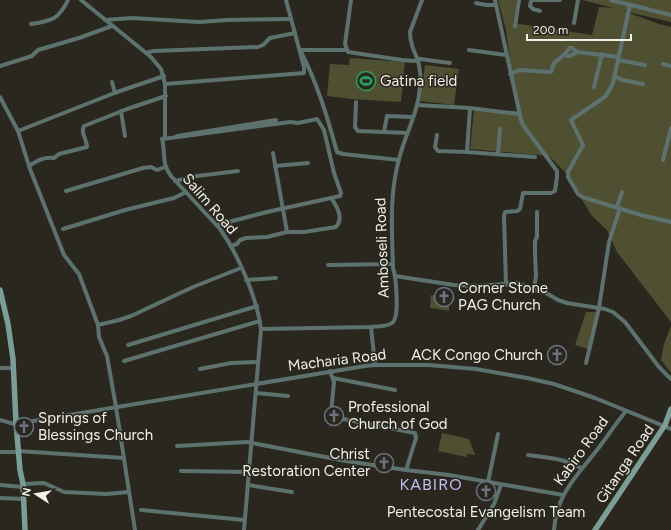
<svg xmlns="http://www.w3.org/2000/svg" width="671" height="530" font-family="Figtree,sans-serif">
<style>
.green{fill:#4f5032}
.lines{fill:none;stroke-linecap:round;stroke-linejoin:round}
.street{stroke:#5d726f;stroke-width:4}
.secondary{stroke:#7a9d98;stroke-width:5.5}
.labels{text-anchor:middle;stroke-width:3;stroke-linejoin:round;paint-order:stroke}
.poi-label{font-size:15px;fill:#f1f0e9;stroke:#2a271e;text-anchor:start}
.street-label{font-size:15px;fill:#f1f0e9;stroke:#2a271e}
.neighbourhood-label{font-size:16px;letter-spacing:1px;fill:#c3bdf6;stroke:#2a271e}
</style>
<rect width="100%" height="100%" fill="#2a271e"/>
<g class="green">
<polygon points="498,0 517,0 513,23 592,35 599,7 614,8 582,0 671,0 671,22 624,11 659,24 671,27 671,322 617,252 607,230 592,216 565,172 549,156 470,149 474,110 517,111 506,30"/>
<polygon points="350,58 405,62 401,102 352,99 327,96 330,64 349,65"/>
<polygon points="425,65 459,69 454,105 420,101"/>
<polygon points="431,295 447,296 447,299 449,300 449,311 430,308"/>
<polygon points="586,312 599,312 591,350 575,345"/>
<polygon points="671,326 671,373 661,360 664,344"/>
<polygon points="442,433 469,439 475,455 467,454 466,457 438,451"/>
</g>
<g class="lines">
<g class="street">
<path d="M81,0L151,57L161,69L165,84V138L162,139C166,154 161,163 171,176L220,229C238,254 257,298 261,329L244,530"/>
<polyline points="351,0 345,44 348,52 402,60 414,61 420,59 450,63"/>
<polyline points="495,0 521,120 523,125 557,171 557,177 555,191 551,193 523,193 520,209 517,211 505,212 504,216 506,285"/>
<polyline points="611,0 671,15"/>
<polyline points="476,3 486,5 496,5"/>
<polyline points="630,5 613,83 606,96 571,120 583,145 568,172 568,177 578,194 582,197 641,215 671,222"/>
<polyline points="540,11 533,9 530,6 531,1 532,0 560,0"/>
<polyline points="105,20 132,18 199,22 228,20 291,19"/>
<polyline points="574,23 578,0"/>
<path d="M31,24C52,21 59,19 68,0"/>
<polyline points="515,26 519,0"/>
<path d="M346,50H300C317,82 327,116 337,152L343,154L399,160"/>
<polyline points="469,50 506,55"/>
<polyline points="577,52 572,48 569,48 566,53 567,56 570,56 577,52 619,57"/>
<polyline points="146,53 153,51 258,47 263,45 270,38 295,33"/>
<polyline points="618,60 645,65"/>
<polyline points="663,64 671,66"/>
<polyline points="0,66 32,56 38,50 79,38 112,26"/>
<polyline points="510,74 520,70 551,72 554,63 566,53"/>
<polyline points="615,76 622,80 643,84"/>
<polyline points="112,82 115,93"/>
<polyline points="165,84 304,73 304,67 286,0"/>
<polyline points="594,87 602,54"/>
<polyline points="0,97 18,131 30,169 64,255 79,274 98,325 119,320 131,316 193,287 241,268"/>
<polyline points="356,102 355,127 358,131 407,133"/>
<polyline points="418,105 470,108 519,114"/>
<polyline points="121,111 125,136"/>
<polyline points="18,131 117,92 164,76"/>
<polyline points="384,132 387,116 412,117"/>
<polyline points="437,135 435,147 438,151 467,152 535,157"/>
<polyline points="177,136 276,120"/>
<polyline points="163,139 290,122 298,123 317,119 324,130 334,173 341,193 340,196 267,212 217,225"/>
<polyline points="467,152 470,108"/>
<polyline points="273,153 287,232"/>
<polyline points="498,154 500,129"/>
<polyline points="663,160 671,128"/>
<path d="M29,166C38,160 44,157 54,158L59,154L87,147C87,139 80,133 84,126L127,109L166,96"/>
<polyline points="275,166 308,163"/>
<polyline points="175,181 197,176 238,171"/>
<polyline points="66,191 143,168 151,167 157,170 165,167"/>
<polyline points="617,207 622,192"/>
<polyline points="63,229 125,210 174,198 186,192"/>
<path d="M231,246L237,244L240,240L246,238L267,237L287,232H304L336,227C344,218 337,207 332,199"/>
<polyline points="328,265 393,264"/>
<polyline points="395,276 454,285 477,286 517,283 548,294 558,300 567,303 605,309 613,312 625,322 659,367 671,379"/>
<polyline points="246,280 276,278"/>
<polyline points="534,289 536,276 535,253 535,241 537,237 537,212"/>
<polyline points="98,325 99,337 107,356 116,407 135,530"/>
<polyline points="371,327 375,365"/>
<path d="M261,329L371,327C377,326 387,327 392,323C400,318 396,277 393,268C392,230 389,196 399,159C405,135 418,113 420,88C421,79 420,67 417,58C413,49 410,42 410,32L422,0"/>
<polyline points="128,345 257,306"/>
<polyline points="124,361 260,321"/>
<polyline points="586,363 599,308 609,242 620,208"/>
<polyline points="0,368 14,368"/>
<polyline points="200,369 231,363 258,362"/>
<polyline points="330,371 334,382 331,413 333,417 415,433 416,438 406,470 449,475 563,495"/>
<polyline points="333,378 395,390"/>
<polyline points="256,393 288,396"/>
<polyline points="0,420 14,424 33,421 365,366 375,365 429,365 476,369 527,378 554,384 595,398 671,429"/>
<polyline points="177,446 247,442 346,461 406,470"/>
<polyline points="18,451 124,458"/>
<polyline points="0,452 19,452"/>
<path d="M528,455C546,457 566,459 581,468"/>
<polyline points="181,471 249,472"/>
<polyline points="488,482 498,434"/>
<polyline points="23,484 44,483 64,492 106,494 129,492"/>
<polyline points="0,485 23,487"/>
<polyline points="248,485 292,492"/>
<polyline points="0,498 24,499"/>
<polyline points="141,510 244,520"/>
<polyline points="478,530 494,504 501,485"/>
<path d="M554,530C556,493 580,473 600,446C609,434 617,422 626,411"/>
</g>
<g class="secondary">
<polyline points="0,290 8,324 13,359 16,423 20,470 23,484 25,530"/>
<polyline points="595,530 665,425 671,409"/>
</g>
</g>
<defs>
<g id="stadium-ring" transform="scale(1)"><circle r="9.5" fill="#2a271e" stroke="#2e9e5b" stroke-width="1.5"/><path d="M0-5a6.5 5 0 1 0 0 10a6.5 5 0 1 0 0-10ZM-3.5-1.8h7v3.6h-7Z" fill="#2e9e5b"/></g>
<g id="church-ring" transform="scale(1)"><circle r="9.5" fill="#2a271e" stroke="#6b7280" stroke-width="1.5"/><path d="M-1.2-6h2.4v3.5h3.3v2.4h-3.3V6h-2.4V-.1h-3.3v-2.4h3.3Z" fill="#6b7280"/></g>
</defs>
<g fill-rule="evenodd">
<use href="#stadium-ring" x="366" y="81"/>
<use href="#church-ring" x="444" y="297"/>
<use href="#church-ring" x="557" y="355"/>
<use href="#church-ring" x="334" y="416"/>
<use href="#church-ring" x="24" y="427"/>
<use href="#church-ring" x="384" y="463"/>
<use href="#church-ring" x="486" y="491"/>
</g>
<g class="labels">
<g class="poi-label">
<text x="380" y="86">Gatina field</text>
<text x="458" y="293">Corner Stone<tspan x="458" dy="17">PAG Church</tspan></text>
<text x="543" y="360" text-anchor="end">ACK Congo Church</text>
<text x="348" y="412">Professional<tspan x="348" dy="17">Church of God</tspan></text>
<text x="38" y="423">Springs of<tspan x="38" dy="17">Blessings Church</tspan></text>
<text x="370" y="459" text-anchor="end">Christ<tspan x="370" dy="17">Restoration Center</tspan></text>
<text x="486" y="517" text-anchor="middle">Pentecostal Evangelism Team</text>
</g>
<g class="street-label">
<text transform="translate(210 204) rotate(49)" y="5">Salim Road</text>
<text transform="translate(382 248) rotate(-92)" y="5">Amboseli Road</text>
<text transform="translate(337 360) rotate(-7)" y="5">Macharia Road</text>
<text transform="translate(581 451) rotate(-54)" y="5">Kabiro Road</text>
<text transform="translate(625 464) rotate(-56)" y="5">Gitanga Road</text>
</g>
<g class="neighbourhood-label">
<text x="431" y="490">KABIRO</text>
</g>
</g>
<g transform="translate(36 494) rotate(282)" stroke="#2a271e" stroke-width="3" paint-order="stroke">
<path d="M0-3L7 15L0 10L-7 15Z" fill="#f1f0e9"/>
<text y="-6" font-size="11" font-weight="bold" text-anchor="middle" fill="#f1f0e9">N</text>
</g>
<path d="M527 34v6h104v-6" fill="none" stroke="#f1f0e9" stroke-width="2"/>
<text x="533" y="34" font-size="12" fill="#f1f0e9" stroke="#2a271e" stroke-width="3" paint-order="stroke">200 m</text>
</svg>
